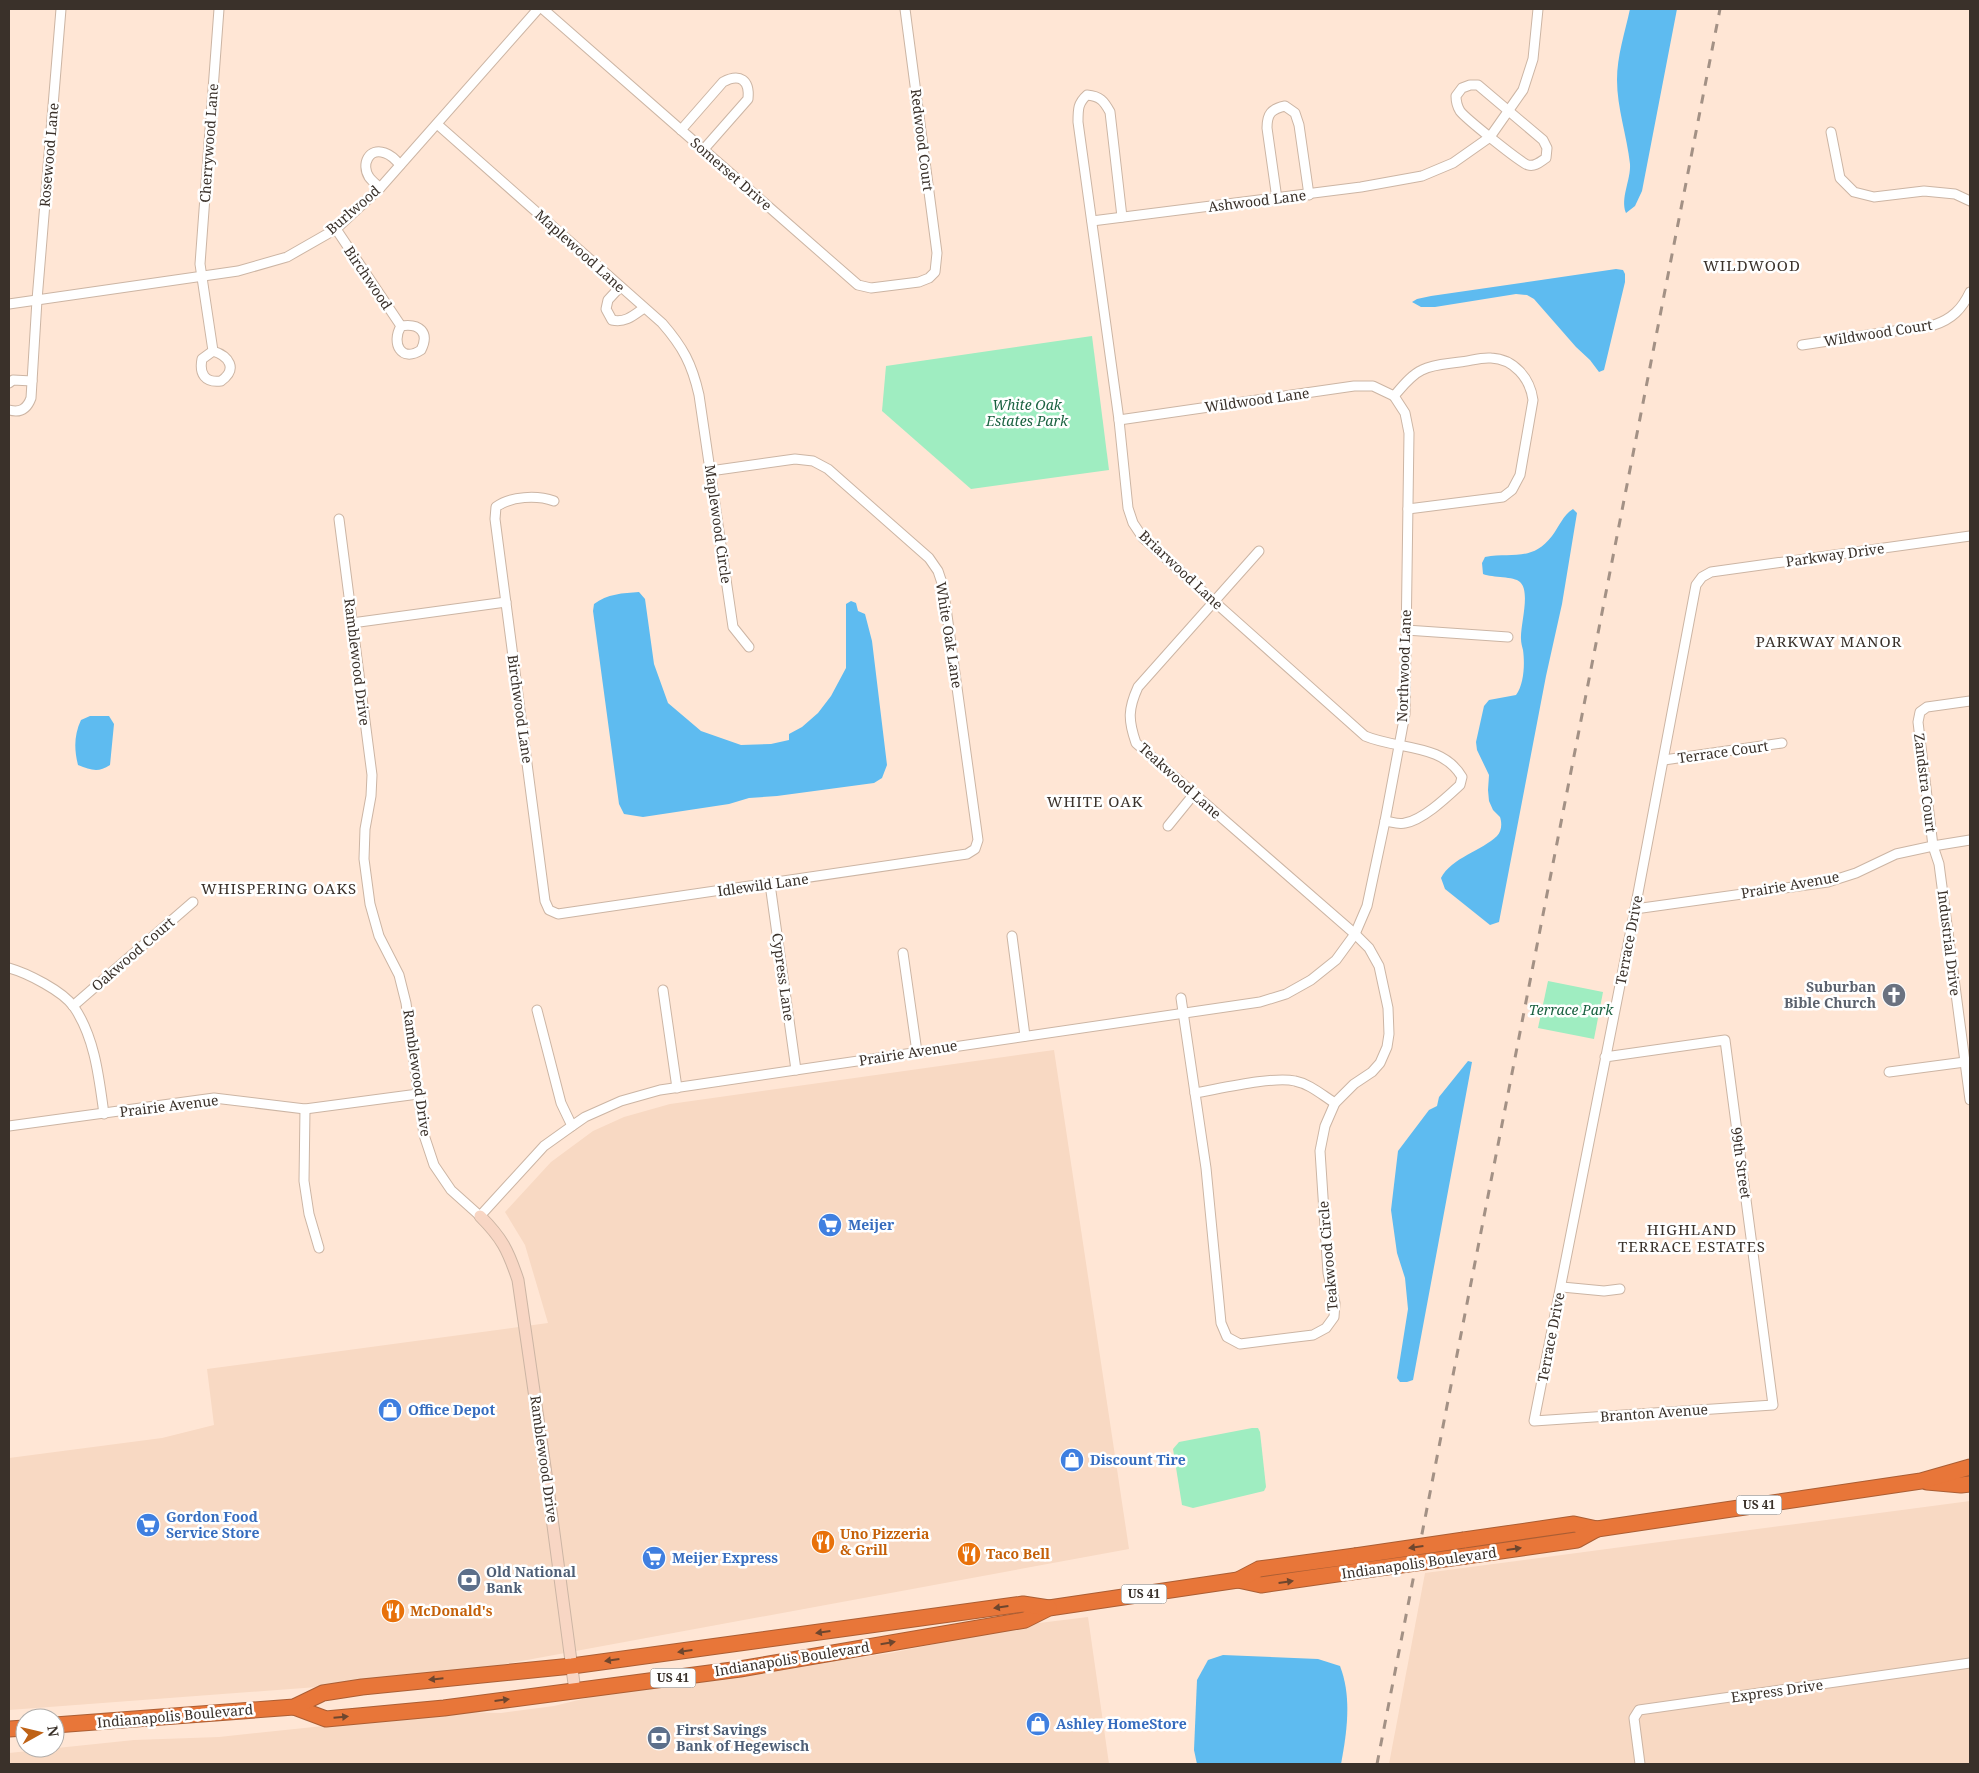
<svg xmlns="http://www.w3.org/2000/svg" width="1979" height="1773" font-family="'Noto Serif',serif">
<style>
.built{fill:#f8d9c3}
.green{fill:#9fedc1}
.water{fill:#5ebbf0}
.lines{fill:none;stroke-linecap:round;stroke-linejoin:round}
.street-casing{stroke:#ccb5a4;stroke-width:11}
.secondary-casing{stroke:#ccb5a4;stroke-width:13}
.highway-casing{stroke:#ab5e34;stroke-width:17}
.street{stroke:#fff;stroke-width:9}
.secondary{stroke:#f8d6c4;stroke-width:11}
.highway{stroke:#e87639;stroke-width:15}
.rail{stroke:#a39185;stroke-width:3;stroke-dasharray:9 9;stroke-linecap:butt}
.highway-bridge-casing{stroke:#ab5e34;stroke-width:17;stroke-linecap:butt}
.highway-bridge{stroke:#e87639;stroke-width:15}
.oneway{fill:#6e462e}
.labels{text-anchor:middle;stroke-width:5;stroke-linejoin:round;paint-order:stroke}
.shield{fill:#fff;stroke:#756f6a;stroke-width:1}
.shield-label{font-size:12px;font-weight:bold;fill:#3a312a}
.street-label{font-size:14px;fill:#3a312a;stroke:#fff}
.park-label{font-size:14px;font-style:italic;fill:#1b6241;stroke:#fff}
.worship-label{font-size:14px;font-weight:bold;fill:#5b616d;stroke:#fff;text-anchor:end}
.shop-label{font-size:14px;font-weight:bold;fill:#366cbe;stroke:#fff;text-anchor:start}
.food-label{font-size:14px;font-weight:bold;fill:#c56008;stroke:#fff;text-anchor:start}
.service-label{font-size:14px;font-weight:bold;fill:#4e5e75;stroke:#fff;text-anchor:start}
.neighbourhood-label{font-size:15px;letter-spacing:1px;fill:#3a312a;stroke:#fff}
</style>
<rect width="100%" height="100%" fill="#ffe6d5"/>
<g class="built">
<polygon points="1054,1050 1129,1549 424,1679 9,1710 9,1458 162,1438 214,1425 207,1369 548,1323 525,1245 505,1212 551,1162 593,1131 624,1117 670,1104"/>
<polygon points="1970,1501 1970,1764 1389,1764 1425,1573"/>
<polygon points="1088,1617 1109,1764 9,1764 9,1753 134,1740 219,1737 457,1712 501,1713 554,1706 603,1694 891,1653 1031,1624"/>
</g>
<g class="green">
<polygon points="1092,336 1109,470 971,489 882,411 886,366"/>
<polygon points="1548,981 1603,992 1594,1039 1538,1028"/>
<polygon points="1252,1428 1258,1428 1260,1432 1266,1487 1264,1491 1193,1508 1182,1505 1173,1449 1179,1442"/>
</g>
<g class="water">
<path d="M1630,9H1677L1642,191L1635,206L1626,213C1620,198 1631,180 1630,164C1627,136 1617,108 1617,80C1617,56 1625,32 1630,9Z"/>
<polygon points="1616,269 1623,270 1625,274 1625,282 1604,370 1599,372 1590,360 1576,347 1534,299 1527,295 1516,294 1435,307 1421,307 1412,302 1417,299 1431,296"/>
<path d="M1573,509L1577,513L1562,604L1546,676L1499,922L1490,925L1445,889L1441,878C1451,858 1483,850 1497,836C1502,831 1502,823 1500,817L1493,810L1489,801L1488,790L1489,775L1477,750L1476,742L1484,706L1489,700L1516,695C1524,684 1525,664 1523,650C1522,646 1521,643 1521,639C1520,625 1531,592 1520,582C1514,576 1493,578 1483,574L1482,563L1485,557C1512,552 1532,562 1552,536C1559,527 1563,515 1573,509Z"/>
<path d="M639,592L645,599L654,664L668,703L701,731L741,745L771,744L789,740V734L802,727L818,713L831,696L846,668V604L851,601L856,603L858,611L865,614L872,641L887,765L882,778L874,783L777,796L749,798L729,804L643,817L624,814L619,804L593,611L594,604C607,594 623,593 639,592Z"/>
<path d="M90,716H109L114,724L110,765C98,773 91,770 78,765C74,749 74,735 81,720Z"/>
<polygon points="1468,1061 1472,1062 1413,1380 1407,1382 1400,1382 1397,1378 1408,1309 1405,1278 1397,1253 1391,1210 1398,1151 1429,1110 1437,1106 1439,1097"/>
<path d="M1223,1655L1318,1659L1340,1666C1352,1697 1347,1732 1341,1764H1197L1194,1750L1197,1680L1208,1660Z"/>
</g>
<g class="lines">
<g class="street-casing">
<g id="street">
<polyline points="543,9 858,285 871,288 919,282 929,278 935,272 937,253 905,9"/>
<path d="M1470,85H1478L1543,140L1547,148L1546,158C1540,162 1535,167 1528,165C1521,163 1465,118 1460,111C1457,106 1456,101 1456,96L1462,88Z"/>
<path d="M437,124L662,323C683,347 692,364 699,395L733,627L749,647"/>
<path d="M681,130L723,82C740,73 750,80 748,99L704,149"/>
<polyline points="1831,132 1840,178 1854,192 1874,197 1924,191 1955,194 1970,201"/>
<path d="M380,188C376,184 372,181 369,177C361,164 369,147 385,153C391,155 396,160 400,165"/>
<path d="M1277,199L1267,128C1267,114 1271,109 1285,106L1295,113L1299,125L1309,195"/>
<path d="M1122,217L1110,112C1104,101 1100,96 1087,95C1078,103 1078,109 1078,122L1119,420L1128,508L1133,523L1143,538L1365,736C1398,750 1442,743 1462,777L1460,785C1447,797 1423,820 1405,823C1399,825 1392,822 1385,821"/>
<polyline points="1092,221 1361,187 1422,176 1453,163 1490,137 1523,90 1533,59 1538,9"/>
<path d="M336,229L401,326C419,323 430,332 421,350C401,363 391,343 401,326"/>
<path d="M620,287L608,300L606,309L612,320C626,323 634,315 644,308"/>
<polyline points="9,304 238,271 287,257 336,229 380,188 538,9"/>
<path d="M1802,345L1934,325C1952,319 1962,309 1970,292"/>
<path d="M213,351C229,356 238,369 221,381C205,383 199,374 202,359L213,351L200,264L219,9"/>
<polyline points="9,383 13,380 32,381"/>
<path d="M1394,396C1402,387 1411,375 1422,370C1434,364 1448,364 1460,362C1470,361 1481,357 1491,358C1514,359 1530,378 1533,400L1520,475L1512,490L1503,497L1408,509"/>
<path d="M9,410C20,413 27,409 31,398L37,300L61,9"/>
<polyline points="1119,420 1354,386 1373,386 1394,396"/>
<path d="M554,501C537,495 511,496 496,507L495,519L545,901L549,910L558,914L967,854L975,849L978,840L943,586L938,571L929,558L828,469L813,461L795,459L710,471"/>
<polyline points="339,519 372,775 371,796 365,829 364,859 370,904 379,936 399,975 406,1003 424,1135 434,1165 451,1190 480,1216 544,1146 572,1126 585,1117 621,1101 660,1090 1260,1002 1286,994 1311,980 1336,960 1355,934 1367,906 1385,821 1405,714 1409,433 1405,413 1394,396"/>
<polyline points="352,623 506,602"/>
<polyline points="1406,630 1508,637"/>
<polyline points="1970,701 1927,707 1920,712 1918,722 1933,846 1939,864 1970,1100"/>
<polyline points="1664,760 1782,743"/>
<polyline points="1168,826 1194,794"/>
<polyline points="770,884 796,1070"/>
<polyline points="1635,909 1828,882 1856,873 1896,854 1933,846 1970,840"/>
<polyline points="1012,936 1025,1036"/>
<polyline points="903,953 917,1052"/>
<path d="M9,968C27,973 63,991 74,1007C95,1038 99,1078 104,1114"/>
<polyline points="663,990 677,1088"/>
<path d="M1181,998L1206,1168L1221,1323L1227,1337L1240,1344L1313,1335L1326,1328L1334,1317L1335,1303L1328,1273L1320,1151L1325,1126L1335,1103L1354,1084L1372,1072L1380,1063L1387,1047L1389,1034L1388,1008L1379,966L1369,948L1355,934L1136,743C1128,720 1128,709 1138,687L1259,551"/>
<polyline points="73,1006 193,902"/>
<polyline points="537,1010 561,1103 572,1126"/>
<polyline points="1605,1057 1725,1040 1773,1405 1534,1421 1635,909 1696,585 1702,577 1711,572 1970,536"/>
<polyline points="1889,1072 1965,1062"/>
<path d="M1195,1093C1219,1089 1273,1076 1295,1081C1310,1084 1322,1095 1335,1103"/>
<polyline points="305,1109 304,1181 309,1214 319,1248"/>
<polyline points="9,1126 214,1098 305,1109 418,1094"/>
<polyline points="1562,1287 1604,1291 1620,1289"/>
<polyline points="1640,1764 1634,1718 1639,1710 1970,1663"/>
</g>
</g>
<g class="secondary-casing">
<path id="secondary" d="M480,1216C502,1238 508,1250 518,1280L548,1488L575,1691"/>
</g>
<g class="highway-casing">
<g id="highway">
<polyline points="1927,1482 1961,1485 1970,1484"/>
<polyline points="1464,1540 1574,1524 1597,1529 1921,1481 1970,1467"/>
<polyline points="1466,1556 1577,1540 1597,1529"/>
<polyline points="1238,1580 1261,1585 1358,1571"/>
<polyline points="294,1707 326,1719 444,1708 740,1669 1025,1620 1049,1608 1238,1580 1259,1569 1355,1556"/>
<polyline points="55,1725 294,1707 323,1693 362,1687 572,1666 1023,1604 1049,1608"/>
<polyline points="9,1729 25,1728"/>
</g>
</g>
<use href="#street" class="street"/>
<use href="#secondary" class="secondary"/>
<use href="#highway" class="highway"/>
<polyline class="rail" points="1377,1764 1720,9"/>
<g class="highway-bridge-casing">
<g id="highway-bridge">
<polyline points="1355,1556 1464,1540"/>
<polyline points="1358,1571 1466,1556"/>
</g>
</g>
<use href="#highway-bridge" class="highway-bridge"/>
</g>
<defs><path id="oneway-solid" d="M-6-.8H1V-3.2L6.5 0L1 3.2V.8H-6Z" transform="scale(1.25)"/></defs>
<g class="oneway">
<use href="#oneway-solid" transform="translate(1416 1547) rotate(172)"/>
<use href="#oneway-solid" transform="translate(1514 1549) rotate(-8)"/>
<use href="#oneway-solid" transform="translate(1286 1582) rotate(-8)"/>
<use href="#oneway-solid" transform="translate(1001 1607) rotate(172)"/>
<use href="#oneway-solid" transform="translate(823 1632) rotate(172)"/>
<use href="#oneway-solid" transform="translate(888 1643) rotate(-10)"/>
<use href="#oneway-solid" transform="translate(685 1651) rotate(172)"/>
<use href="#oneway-solid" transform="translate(612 1660) rotate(172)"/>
<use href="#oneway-solid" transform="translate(436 1679) rotate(174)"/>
<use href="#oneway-solid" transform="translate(502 1700) rotate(-7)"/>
<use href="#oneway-solid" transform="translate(341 1717) rotate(-5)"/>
</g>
<defs>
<g id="church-disc" transform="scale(1.25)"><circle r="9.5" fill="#6b7280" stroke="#fff"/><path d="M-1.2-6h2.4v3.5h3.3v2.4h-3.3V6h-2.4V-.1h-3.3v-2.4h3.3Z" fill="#fff"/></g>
<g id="supermarket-disc" transform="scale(1.25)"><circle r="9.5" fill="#3f7fe0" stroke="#fff"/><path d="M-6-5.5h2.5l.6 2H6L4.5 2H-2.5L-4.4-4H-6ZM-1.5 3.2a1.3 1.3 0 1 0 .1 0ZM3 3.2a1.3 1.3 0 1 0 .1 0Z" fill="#fff"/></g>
<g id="shop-disc" transform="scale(1.25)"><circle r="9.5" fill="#3f7fe0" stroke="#fff"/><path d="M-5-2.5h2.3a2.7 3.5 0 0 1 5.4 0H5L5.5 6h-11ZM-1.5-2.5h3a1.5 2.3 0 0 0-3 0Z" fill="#fff"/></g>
<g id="restaurant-disc" transform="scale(1.25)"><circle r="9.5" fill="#e8710a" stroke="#fff"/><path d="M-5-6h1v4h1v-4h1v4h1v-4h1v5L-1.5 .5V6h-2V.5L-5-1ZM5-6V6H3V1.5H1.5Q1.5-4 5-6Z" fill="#fff"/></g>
<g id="bank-disc" transform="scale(1.25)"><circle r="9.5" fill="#5c6f8a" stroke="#fff"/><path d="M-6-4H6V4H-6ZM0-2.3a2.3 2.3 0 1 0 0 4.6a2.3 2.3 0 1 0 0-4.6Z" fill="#fff"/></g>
</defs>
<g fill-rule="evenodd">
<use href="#church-disc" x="1894" y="995"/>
<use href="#supermarket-disc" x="830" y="1225"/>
<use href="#shop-disc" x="390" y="1410"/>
<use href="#shop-disc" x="1072" y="1460"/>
<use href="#supermarket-disc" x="148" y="1525"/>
<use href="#restaurant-disc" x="823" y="1542"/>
<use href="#restaurant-disc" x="969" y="1554"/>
<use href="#supermarket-disc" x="654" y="1558"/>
<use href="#bank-disc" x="469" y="1580"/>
<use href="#restaurant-disc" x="393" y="1611"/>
<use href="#shop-disc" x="1038" y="1724"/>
<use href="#bank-disc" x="659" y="1738"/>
</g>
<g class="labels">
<g class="shield">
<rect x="1736.5" y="1495.5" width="45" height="19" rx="4"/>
<rect x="1121.5" y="1584.5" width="45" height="19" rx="4"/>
<rect x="650.5" y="1668.5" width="45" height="19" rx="4"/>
</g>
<g class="shield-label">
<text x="1759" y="1509">US 41</text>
<text x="1144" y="1598">US 41</text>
<text x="673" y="1682">US 41</text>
</g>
<g class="street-label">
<text transform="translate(922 140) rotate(83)" y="5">Redwood Court</text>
<text transform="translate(209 143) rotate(-86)" y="5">Cherrywood Lane</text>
<text transform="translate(49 155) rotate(-85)" y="5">Rosewood Lane</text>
<text transform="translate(731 174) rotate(41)" y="5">Somerset Drive</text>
<text transform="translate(1257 201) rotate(-7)" y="5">Ashwood Lane</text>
<text transform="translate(353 210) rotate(-41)" y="5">Burlwood</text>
<text transform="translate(580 251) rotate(42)" y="5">Maplewood Lane</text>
<text transform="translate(368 278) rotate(56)" y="5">Birchwood</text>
<text transform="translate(1878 333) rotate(-9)" y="5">Wildwood Court</text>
<text transform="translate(1257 400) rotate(-8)" y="5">Wildwood Lane</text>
<text transform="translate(718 524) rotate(82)" y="5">Maplewood Circle</text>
<text transform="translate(1835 555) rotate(-8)" y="5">Parkway Drive</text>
<text transform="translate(1181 570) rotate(43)" y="5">Briarwood Lane</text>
<text transform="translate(949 635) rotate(81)" y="5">White Oak Lane</text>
<text transform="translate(357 662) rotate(83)" y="5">Ramblewood Drive</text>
<text transform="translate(1404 666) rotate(-88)" y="5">Northwood Lane</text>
<text transform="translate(520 709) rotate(82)" y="5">Birchwood Lane</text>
<text transform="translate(1723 752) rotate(-8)" y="5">Terrace Court</text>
<text transform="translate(1180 781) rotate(42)" y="5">Teakwood Lane</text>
<text transform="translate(1925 783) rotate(83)" y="5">Zandstra Court</text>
<text transform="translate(763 885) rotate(-8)" y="5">Idlewild Lane</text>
<text transform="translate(1790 885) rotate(-10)" y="5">Prairie Avenue</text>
<text transform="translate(1629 940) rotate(-79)" y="5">Terrace Drive</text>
<text transform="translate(1949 943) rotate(83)" y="5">Industrial Drive</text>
<text transform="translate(133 954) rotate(-41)" y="5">Oakwood Court</text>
<text transform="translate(783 977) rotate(82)" y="5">Cypress Lane</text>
<text transform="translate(908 1053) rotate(-9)" y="5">Prairie Avenue</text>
<text transform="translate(417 1073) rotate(82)" y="5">Ramblewood Drive</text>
<text transform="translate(169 1106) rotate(-7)" y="5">Prairie Avenue</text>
<text transform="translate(1741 1163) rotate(82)" y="5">99th Street</text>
<text transform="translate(1328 1256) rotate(-95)" y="5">Teakwood Circle</text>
<text transform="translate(1551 1337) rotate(-79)" y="5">Terrace Drive</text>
<text transform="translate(1654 1413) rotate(-4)" y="5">Branton Avenue</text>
<text transform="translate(544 1459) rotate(82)" y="5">Ramblewood Drive</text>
<text transform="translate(1419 1563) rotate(-8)" y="5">Indianapolis Boulevard</text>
<text transform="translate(792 1659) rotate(-9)" y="5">Indianapolis Boulevard</text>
<text transform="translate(1777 1691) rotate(-8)" y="5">Express Drive</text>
<text transform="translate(175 1716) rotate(-5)" y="5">Indianapolis Boulevard</text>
</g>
<g class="park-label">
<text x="1027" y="410">White Oak<tspan x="1027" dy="16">Estates Park</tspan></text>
<text x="1571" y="1015">Terrace Park</text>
</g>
<g class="worship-label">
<text x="1876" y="992">Suburban<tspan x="1876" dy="16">Bible Church</tspan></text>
</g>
<g class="shop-label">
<text x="848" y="1230">Meijer</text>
<text x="408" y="1415">Office Depot</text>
<text x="1090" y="1465">Discount Tire</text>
<text x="166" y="1522">Gordon Food<tspan x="166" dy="16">Service Store</tspan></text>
<text x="672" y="1563">Meijer Express</text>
<text x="1056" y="1729">Ashley HomeStore</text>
</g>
<g class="food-label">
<text x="840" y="1539">Uno Pizzeria<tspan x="840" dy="16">&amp; Grill</tspan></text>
<text x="986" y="1559">Taco Bell</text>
<text x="410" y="1616">McDonald's</text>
</g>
<g class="service-label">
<text x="486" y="1577">Old National<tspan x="486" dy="16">Bank</tspan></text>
<text x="676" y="1735">First Savings<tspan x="676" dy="16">Bank of Hegewisch</tspan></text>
</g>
<g class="neighbourhood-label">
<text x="1752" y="271">WILDWOOD</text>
<text x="1829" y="647">PARKWAY MANOR</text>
<text x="1095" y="807">WHITE OAK</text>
<text x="279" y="894">WHISPERING OAKS</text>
<text x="1692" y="1235">HIGHLAND<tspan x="1692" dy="17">TERRACE ESTATES</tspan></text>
</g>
</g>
<rect width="1979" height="1773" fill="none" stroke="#3a312a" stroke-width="20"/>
<g transform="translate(40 1733) rotate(82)"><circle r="24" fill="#ffffff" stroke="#b0adaa"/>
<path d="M0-4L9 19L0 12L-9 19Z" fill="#bf6216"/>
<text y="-8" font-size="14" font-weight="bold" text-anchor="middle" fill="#3a312a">N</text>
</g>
</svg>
